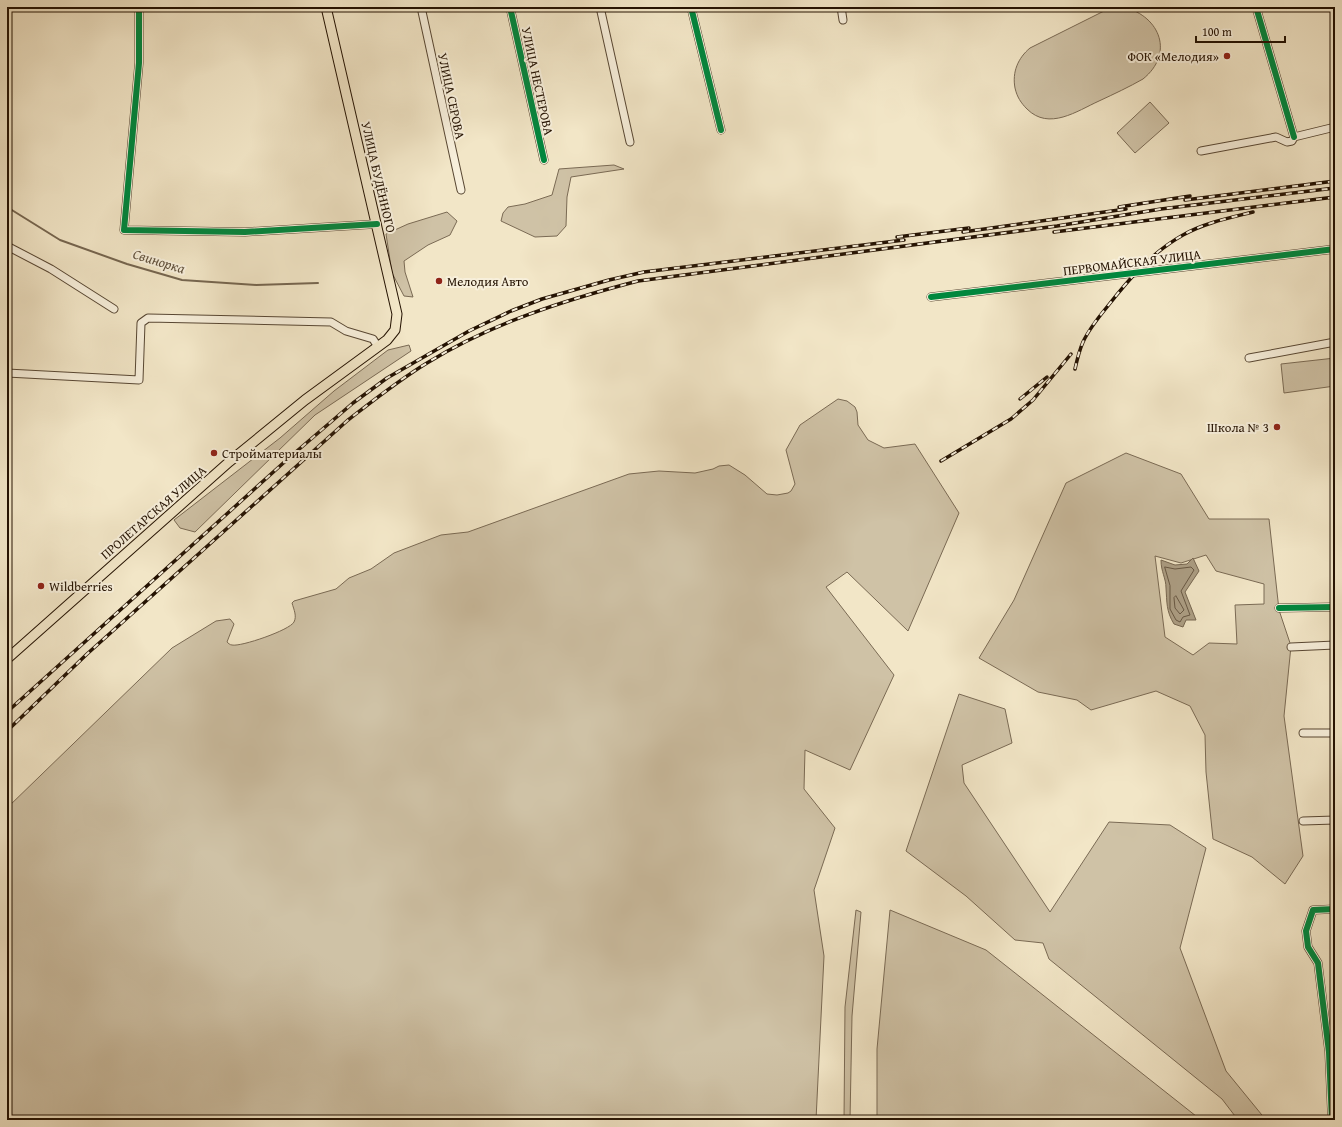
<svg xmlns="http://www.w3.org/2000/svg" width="1342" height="1127" font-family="'Gentium Book Plus',serif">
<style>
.green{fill:#cfc2a6;stroke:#7a6a54;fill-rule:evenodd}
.water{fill:#ac9e84;stroke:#766650}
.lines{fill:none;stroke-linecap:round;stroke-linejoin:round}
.shore{stroke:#685843;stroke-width:1}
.stream{stroke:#766650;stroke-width:2}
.minor-casing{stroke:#584733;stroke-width:9}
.major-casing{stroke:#241202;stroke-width:11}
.minor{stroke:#f7efdb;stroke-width:7}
.major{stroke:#f2e6c7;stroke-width:9}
.rail-casing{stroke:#241202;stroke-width:3.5}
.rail{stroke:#f7efdb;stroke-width:2;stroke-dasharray:6;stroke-linecap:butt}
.cycleway-casing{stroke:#f7efdb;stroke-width:8}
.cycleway{stroke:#00873e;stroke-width:6}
.poi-dot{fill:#8f2418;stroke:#f7efdb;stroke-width:1.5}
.labels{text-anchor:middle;stroke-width:4;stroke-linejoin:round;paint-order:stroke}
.poi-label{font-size:13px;fill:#241202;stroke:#f7efdb;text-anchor:start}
.street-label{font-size:13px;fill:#241202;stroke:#f7efdb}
.water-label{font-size:14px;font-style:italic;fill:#61513c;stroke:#f7efdb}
</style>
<rect width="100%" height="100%" fill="#f2e6c7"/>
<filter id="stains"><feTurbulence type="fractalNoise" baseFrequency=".005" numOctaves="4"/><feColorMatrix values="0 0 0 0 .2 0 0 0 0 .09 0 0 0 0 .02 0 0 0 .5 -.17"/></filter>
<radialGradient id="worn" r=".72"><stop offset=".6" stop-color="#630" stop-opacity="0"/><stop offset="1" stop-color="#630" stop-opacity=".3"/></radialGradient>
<g class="green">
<path d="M1124,7C1161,17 1174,54 1143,79C1129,87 1114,94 1099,101C1077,111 1049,131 1027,109C1021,103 1017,97 1015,88C1012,72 1018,58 1030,48L1108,9Z"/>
<polygon points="1150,102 1169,123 1135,153 1117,133"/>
<polygon points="614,165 624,169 571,177 567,197 566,226 557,236 535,237 501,221 503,213 508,207 525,204 552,195 559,169"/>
<polygon points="447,212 457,221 450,235 428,245 404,261 405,272 413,297 404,296 392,273 386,234 408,224"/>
<polygon points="409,345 411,351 315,415 195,532 180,528 174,520 280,438 334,391 388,350"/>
<polygon points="1335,358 1335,386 1284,393 1281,364"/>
<path d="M838,399L847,401L855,407L857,412L858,425L868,440L884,448L915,444L959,513L908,631L847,572L826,587L894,675L850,770L805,750L804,789L835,828L814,890L824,956L816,1120H7V808L172,648L216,621L230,619L234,624L227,642C228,643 230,645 232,645C241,647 290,630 294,622C297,616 294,610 292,603L294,601L336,589L349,578L371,569L394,553L441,535L468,532L629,474L659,471L695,473L713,469L719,466L729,465L745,475L767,494L777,495L788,493L791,491L795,484L786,450L800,425Z"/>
<path d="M1126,453L1181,474L1209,519H1269L1279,610L1291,646L1284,716L1303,856L1285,884L1252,857L1213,839L1206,772L1205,735L1190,706L1156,691L1091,710L1077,700L1038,692L979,658L1014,600L1066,483ZM1206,555L1216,571L1264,584V604L1235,605L1237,644L1209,643L1193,655L1165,637L1155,556L1181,563Z"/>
<polygon points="959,694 1005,709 1012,743 962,765 964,783 1050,912 1109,822 1170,825 1206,848 1180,948 1226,1071 1266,1120 1238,1120 1222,1099 1049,959 1043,943 1015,940 966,896 906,851"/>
<polygon points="856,910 861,912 852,1016 850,1120 844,1120 845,1007"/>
<polygon points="890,910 986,950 1201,1120 877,1120 877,1049"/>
</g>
<path class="water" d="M1193,558L1199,571L1185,592L1196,620H1186L1183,627L1174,624C1166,611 1167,602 1166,588C1166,578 1161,572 1161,560L1175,565L1187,564Z"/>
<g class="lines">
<g class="shore">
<polygon points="1165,567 1175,569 1191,567 1194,570 1181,591 1190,615 1183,617 1180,622 1176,620 1170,609 1170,586"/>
<polygon points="1176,596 1184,610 1180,614 1175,608 1174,598"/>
</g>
<polyline class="stream" points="7,207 60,240 127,264 182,280 256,285 318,283"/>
<g class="minor-casing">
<g id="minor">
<polyline points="139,7 139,63 124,230 245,232 377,224"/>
<polyline points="421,7 461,190"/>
<polyline points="510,7 544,160"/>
<polyline points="600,7 630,142"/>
<polyline points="691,7 721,130"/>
<polyline points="841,7 843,20"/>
<polyline points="1256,7 1294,137"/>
<polyline points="1201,151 1276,137 1287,142 1292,141 1294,137 1335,127"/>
<polyline points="7,246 51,269 114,309"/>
<polyline points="931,297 1335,249"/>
<polyline points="1249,358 1335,342"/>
<polyline points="7,373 139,380 141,323 148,318 331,322 346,331 373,339 378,347"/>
<polyline points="1279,608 1335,607"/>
<polyline points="1291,647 1335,645"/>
<polyline points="1303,733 1335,733"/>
<polyline points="1303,821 1335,820"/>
<polyline points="7,1118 14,1120"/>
<polyline points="1332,1120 1329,1052 1318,963 1308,947 1306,931 1313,910 1335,909"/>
</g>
</g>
<g class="major-casing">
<polyline id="major" points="7,659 229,462 305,400 387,340 395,330 397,314 326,7"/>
</g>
<use href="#minor" class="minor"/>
<use href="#major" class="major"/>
<g class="rail-casing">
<g id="rail">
<polyline points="1185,200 1335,181"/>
<polyline points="1119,207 1190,196"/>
<polyline points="963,232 1126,209"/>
<polyline points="1054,232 1335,197"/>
<polyline points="897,237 969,228"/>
<path d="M1075,369C1077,360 1079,351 1083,342C1089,329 1098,318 1107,307C1129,279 1151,253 1183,235C1204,223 1229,218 1253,212"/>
<polyline points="1020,399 1047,377"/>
<polyline points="941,461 1011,419 1033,400 1071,354"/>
<polyline points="7,712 290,457 353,403 387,378 469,331 511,311 542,299 609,280 644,272 904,240"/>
<path d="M7,731L87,654L348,420C374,400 399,380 427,363C492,323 565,300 638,281L1057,226L1161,209L1335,188"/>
</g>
</g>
<use href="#rail" class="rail"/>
<g class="cycleway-casing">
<g id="cycleway">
<polyline points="139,7 139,63 124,230 245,232 377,224"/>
<polyline points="510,7 544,160"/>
<polyline points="691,7 721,130"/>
<polyline points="1256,7 1294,137"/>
<polyline points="931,297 1335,249"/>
<polyline points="1279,608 1335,607"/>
<polyline points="1332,1120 1329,1052 1318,963 1308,947 1306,931 1313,910 1335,909"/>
</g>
</g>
<use href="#cycleway" class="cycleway"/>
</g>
<g class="poi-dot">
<circle cx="1227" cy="56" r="4"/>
<circle cx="439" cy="281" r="4"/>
<circle cx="1277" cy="427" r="4"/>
<circle cx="214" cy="453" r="4"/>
<circle cx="41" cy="586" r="4"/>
</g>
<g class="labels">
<g class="poi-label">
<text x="1219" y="61" text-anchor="end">ФОК «Мелодия»</text>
<text x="447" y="286">Мелодия Авто</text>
<text x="1269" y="432" text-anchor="end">Школа № 3</text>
<text x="222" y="458">Стройматериалы</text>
<text x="49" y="591">Wildberries</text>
</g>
<g class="street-label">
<text transform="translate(538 81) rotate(78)" y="5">УЛИЦА НЕСТЕРОВА</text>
<text transform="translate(452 96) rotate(78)" y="5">УЛИЦА СЕРОВА</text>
<text transform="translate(379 177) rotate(77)" y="5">УЛИЦА БУДЁННОГО</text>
<text transform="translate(1132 262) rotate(-7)" y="5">ПЕРВОМАЙСКАЯ УЛИЦА</text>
<text transform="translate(153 512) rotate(-41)" y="5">ПРОЛЕТАРСКАЯ УЛИЦА</text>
</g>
<g class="water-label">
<text transform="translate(159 261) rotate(17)" y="5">Свинорка</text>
</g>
</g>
<rect width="1342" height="1127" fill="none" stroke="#f2e6c7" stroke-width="24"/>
<rect x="8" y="8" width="1326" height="1111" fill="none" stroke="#241202" stroke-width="2"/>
<rect x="12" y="12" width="1318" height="1103" fill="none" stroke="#241202"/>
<path d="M1196 36v6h89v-6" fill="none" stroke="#241202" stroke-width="2"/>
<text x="1202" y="36" font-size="12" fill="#241202" stroke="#f7efdb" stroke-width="3" paint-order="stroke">100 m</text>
<rect width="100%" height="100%" filter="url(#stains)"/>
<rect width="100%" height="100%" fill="url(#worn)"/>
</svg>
